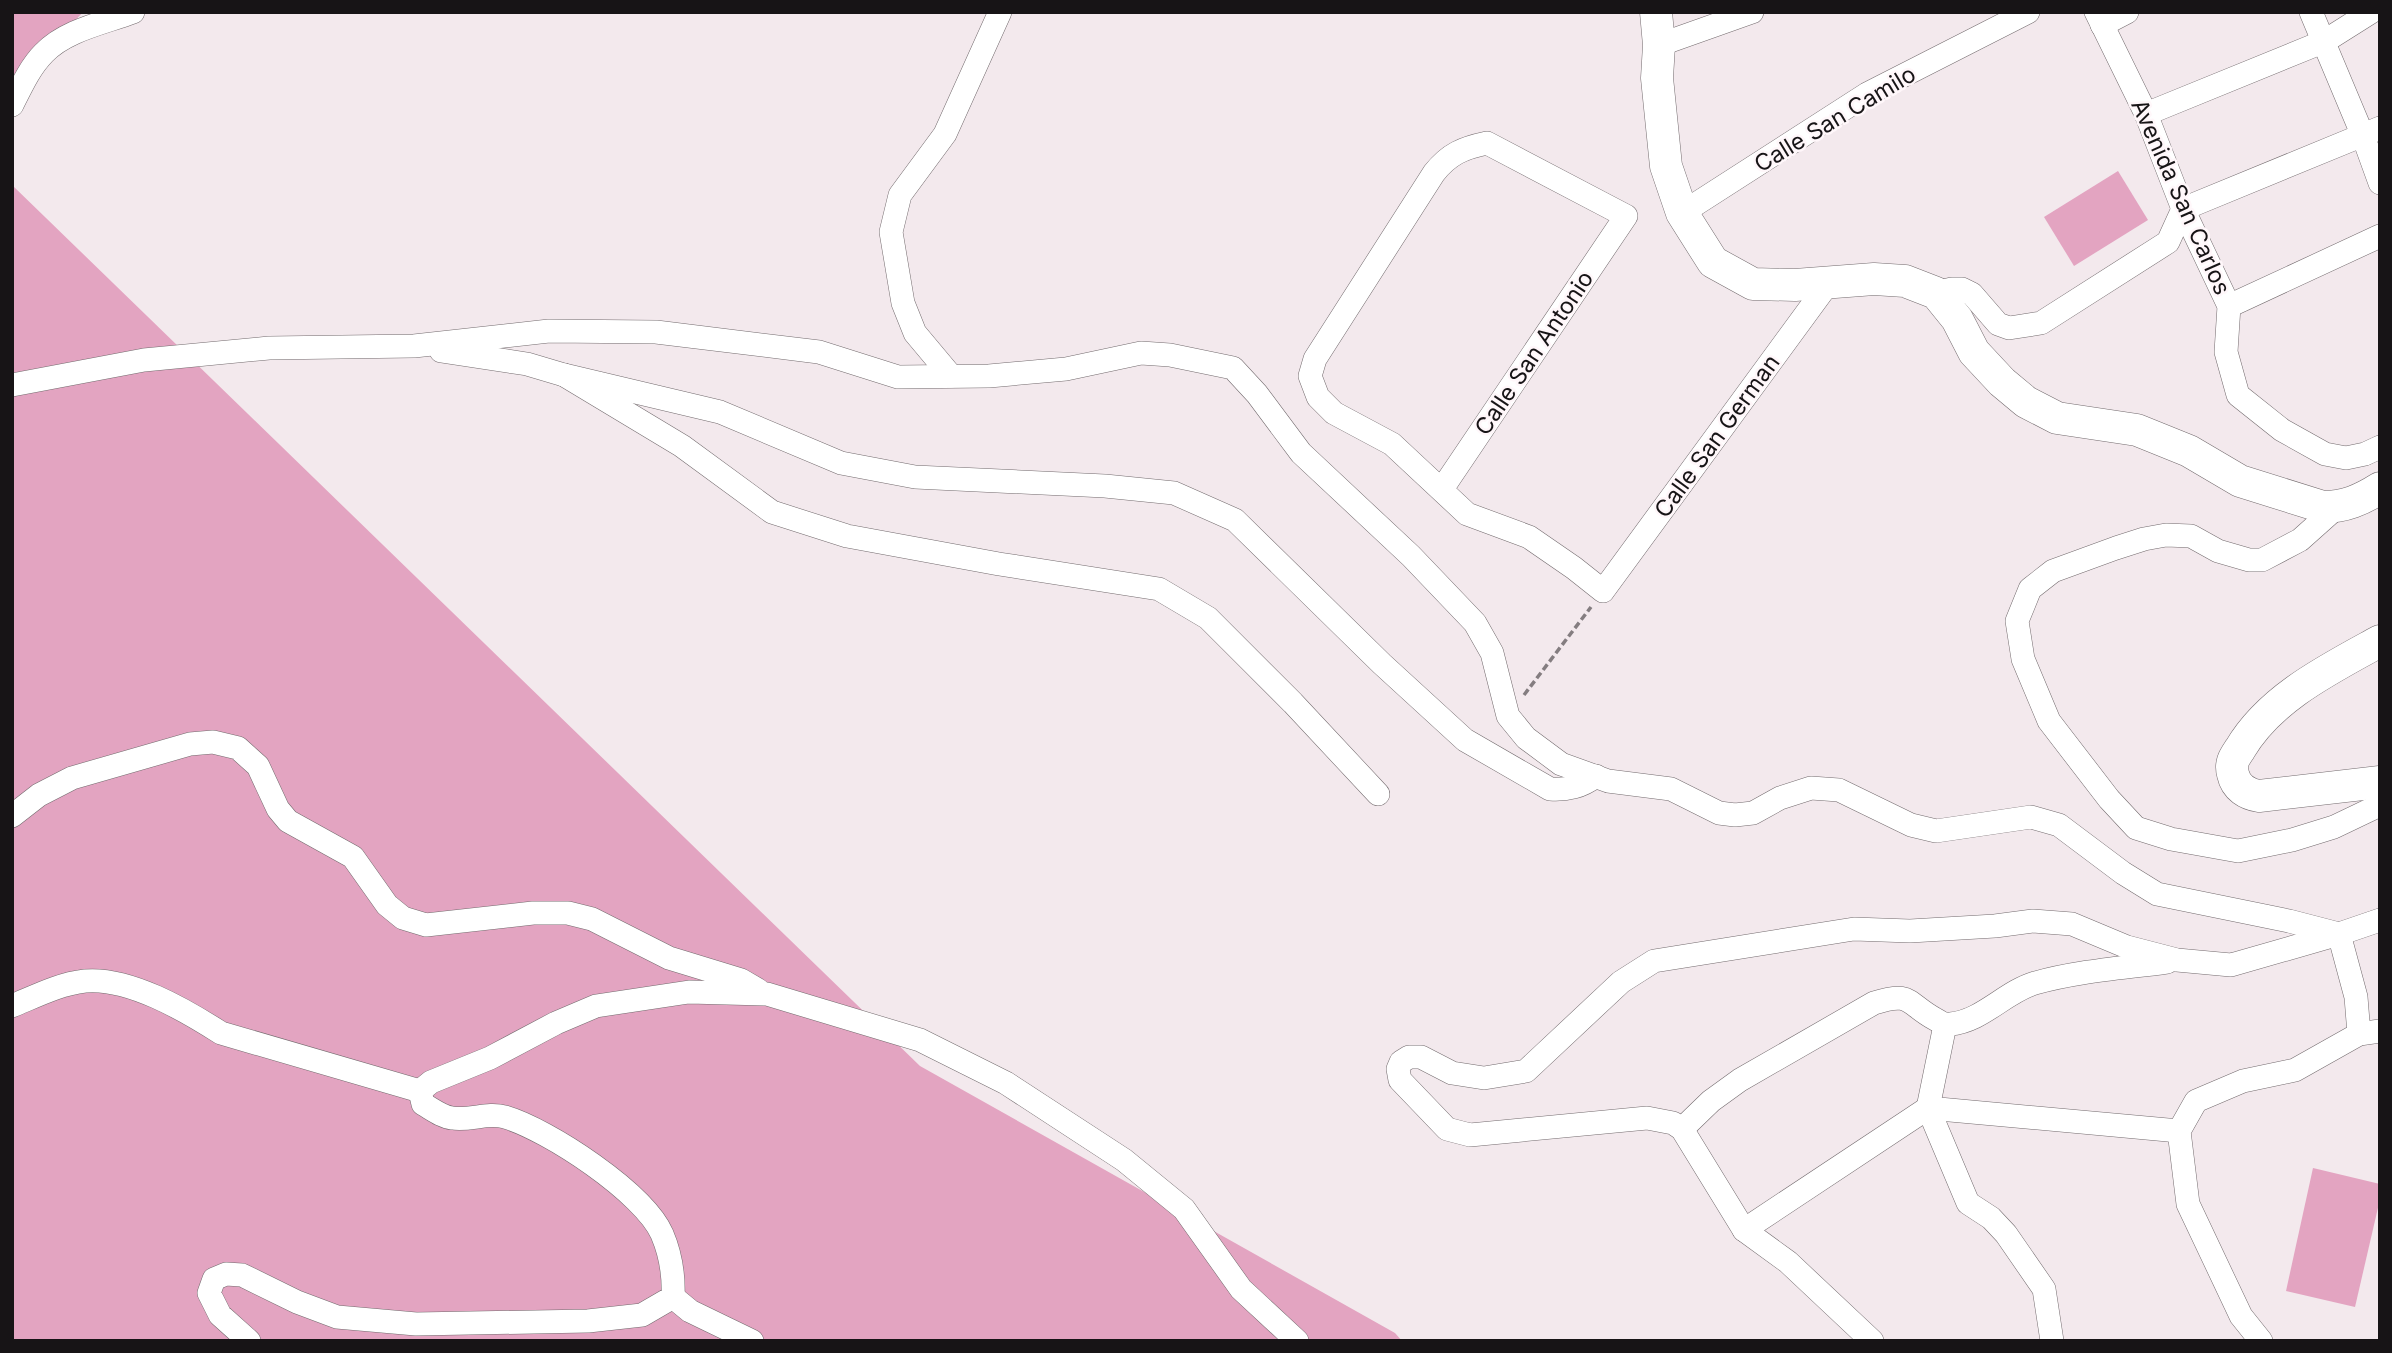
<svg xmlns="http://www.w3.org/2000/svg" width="2392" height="1353" font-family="Inter,sans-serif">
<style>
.green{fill:#e3a4c1}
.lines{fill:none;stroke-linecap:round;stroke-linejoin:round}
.minor-casing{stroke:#736b6e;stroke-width:24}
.secondary-casing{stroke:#736b6e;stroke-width:33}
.path{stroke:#847d80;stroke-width:3.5;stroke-dasharray:7 3.5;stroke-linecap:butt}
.minor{stroke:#fff;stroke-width:23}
.secondary{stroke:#fff;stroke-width:32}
.labels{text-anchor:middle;stroke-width:5;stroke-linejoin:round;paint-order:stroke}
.street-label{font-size:23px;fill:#171416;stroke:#fff7fa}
</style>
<rect width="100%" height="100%" fill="#f3e9ed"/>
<g class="green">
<polygon points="12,12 83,12 12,89"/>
<polygon points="2118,171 2148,220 2074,266 2044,217"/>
<polygon points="12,185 920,1066 1395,1333 1402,1341 12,1341"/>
<polygon points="2313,1168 2380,1184 2380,1199 2355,1307 2286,1291"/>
</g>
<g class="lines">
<g class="minor-casing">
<g id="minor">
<polyline points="2096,12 2146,114 2183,209 2229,306 2226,352 2238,395 2282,430 2325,454 2346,458 2365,454 2380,447"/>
<polyline points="2311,12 2363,136 2380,183"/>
<polyline points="2102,25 2127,12"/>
<polyline points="1659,45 1752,12"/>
<path d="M12,105C21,87 30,67 44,53C66,30 104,23 133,12"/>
<polyline points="2146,114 2325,41 2371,12"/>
<polyline points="1682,213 1867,94 2028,12"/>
<polyline points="1936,293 1952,289 1962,289 1972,294 1998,324 2009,328 2041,323 2168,242 2183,209 2380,128"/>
<polyline points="2229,306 2380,236"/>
<polyline points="441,351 527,364 564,375 682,446 772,512 847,536 999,564 1159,589 1208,618 1293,703 1378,794"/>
<path d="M564,375L720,412L841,463L915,477L1105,486L1174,493L1235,520L1382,664L1465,740L1550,789C1568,790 1581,787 1596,776"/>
<polyline points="951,376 915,333 903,303 891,232 900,195 945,134 1000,12"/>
<polyline points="12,385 144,360 269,348 414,346 549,331 656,332 819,352 898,377 989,376 1066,369 1141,353 1170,355 1233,368 1257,394 1301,453 1411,556 1475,623 1492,653 1508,716 1526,738 1561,764 1608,781 1671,789 1719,813 1735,815 1753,813 1780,798 1811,788 1839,790 1911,825 1936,831 2031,817 2059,825 2123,873 2157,894 2289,921 2339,934 2356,997 2359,1034"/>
<path d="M1442,489L1626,216L1487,143C1463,148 1449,154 1434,173L1315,359L1310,376L1318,397L1334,413L1392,444L1467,514L1529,537L1574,568L1603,591L1830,281"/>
<polyline points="2337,507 2300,540 2262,560 2249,560 2218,551 2191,536 2166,535 2144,539 2116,548 2053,571 2030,589 2017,621 2023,659 2049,721 2109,799 2136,828 2171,839 2238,851 2292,840 2334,827 2380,805"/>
<polyline points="12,816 39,795 72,778 190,744 213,742 238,748 258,766 278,809 288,821 353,857 387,905 403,918 426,925 533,913 568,913 592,919 669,958 741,980 758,990"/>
<path d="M12,1006C36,996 59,984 85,981C129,977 185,1010 221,1033L420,1091"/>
<polyline points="1945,1025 1928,1108 1968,1203 1991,1218 2006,1234 2044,1289 2052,1341"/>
<path d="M1682,1129L1711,1101L1740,1080L1874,1003C1912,991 1906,1003 1935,1019C1941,1022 1943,1025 1950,1024C1981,1022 2005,992 2035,983C2077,971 2124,968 2167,962"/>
<polyline points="1744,1230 1928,1108 2179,1131"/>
<polyline points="673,1297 690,1311 752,1341"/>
<path d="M249,1341L220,1315L209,1293L214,1279L226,1274L242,1275L297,1302L337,1317L416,1324L588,1321L642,1315L673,1297C674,1275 671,1255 662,1234C644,1193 549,1130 505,1117C487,1112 470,1121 452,1118C442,1117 432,1109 423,1104L420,1091L431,1082L490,1058L556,1023L596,1006L689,992L767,994L920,1040L1006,1083L1124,1160L1184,1209L1241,1289L1297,1341"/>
<polyline points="1872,1341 1788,1262 1744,1230 1682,1129 1673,1123 1647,1118 1470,1135 1447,1129 1400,1080 1398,1069 1401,1062 1409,1057 1421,1057 1452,1073 1484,1078 1526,1071 1621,982 1654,961 1854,929 1910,931 1995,926 2033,921 2072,924 2127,947 2177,960 2231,965 2339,934 2380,920"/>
<polyline points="2261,1341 2241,1316 2188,1204 2179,1131 2196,1101 2243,1081 2295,1070 2359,1034 2380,1031"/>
</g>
</g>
<g class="secondary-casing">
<g id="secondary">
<path d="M1656,12L1659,45L1657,78L1666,166L1682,213L1713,262L1753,284L1795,285L1874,279L1905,281L1936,293L1957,319L1974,352L2002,382L2026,402L2057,418L2137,430L2189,451L2240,481L2323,507C2345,507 2361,500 2380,488"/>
<path d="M2380,641C2329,669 2270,698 2240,749C2234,758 2230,763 2233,774C2236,788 2247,794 2259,796L2380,782"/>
</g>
</g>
<polyline class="path" points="1524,695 1591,607"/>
<use href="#minor" class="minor"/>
<use href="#secondary" class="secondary"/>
</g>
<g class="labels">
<g class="street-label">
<text transform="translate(1835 119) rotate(-31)" y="8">Calle San Camilo</text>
<text transform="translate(2181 197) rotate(66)" y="8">Avenida San Carlos</text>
<text transform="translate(1534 353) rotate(-56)" y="8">Calle San Antonio</text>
<text transform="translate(1717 436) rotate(-54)" y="8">Calle San German</text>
</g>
</g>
<rect width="2392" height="1353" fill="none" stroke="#171416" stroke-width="28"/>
</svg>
